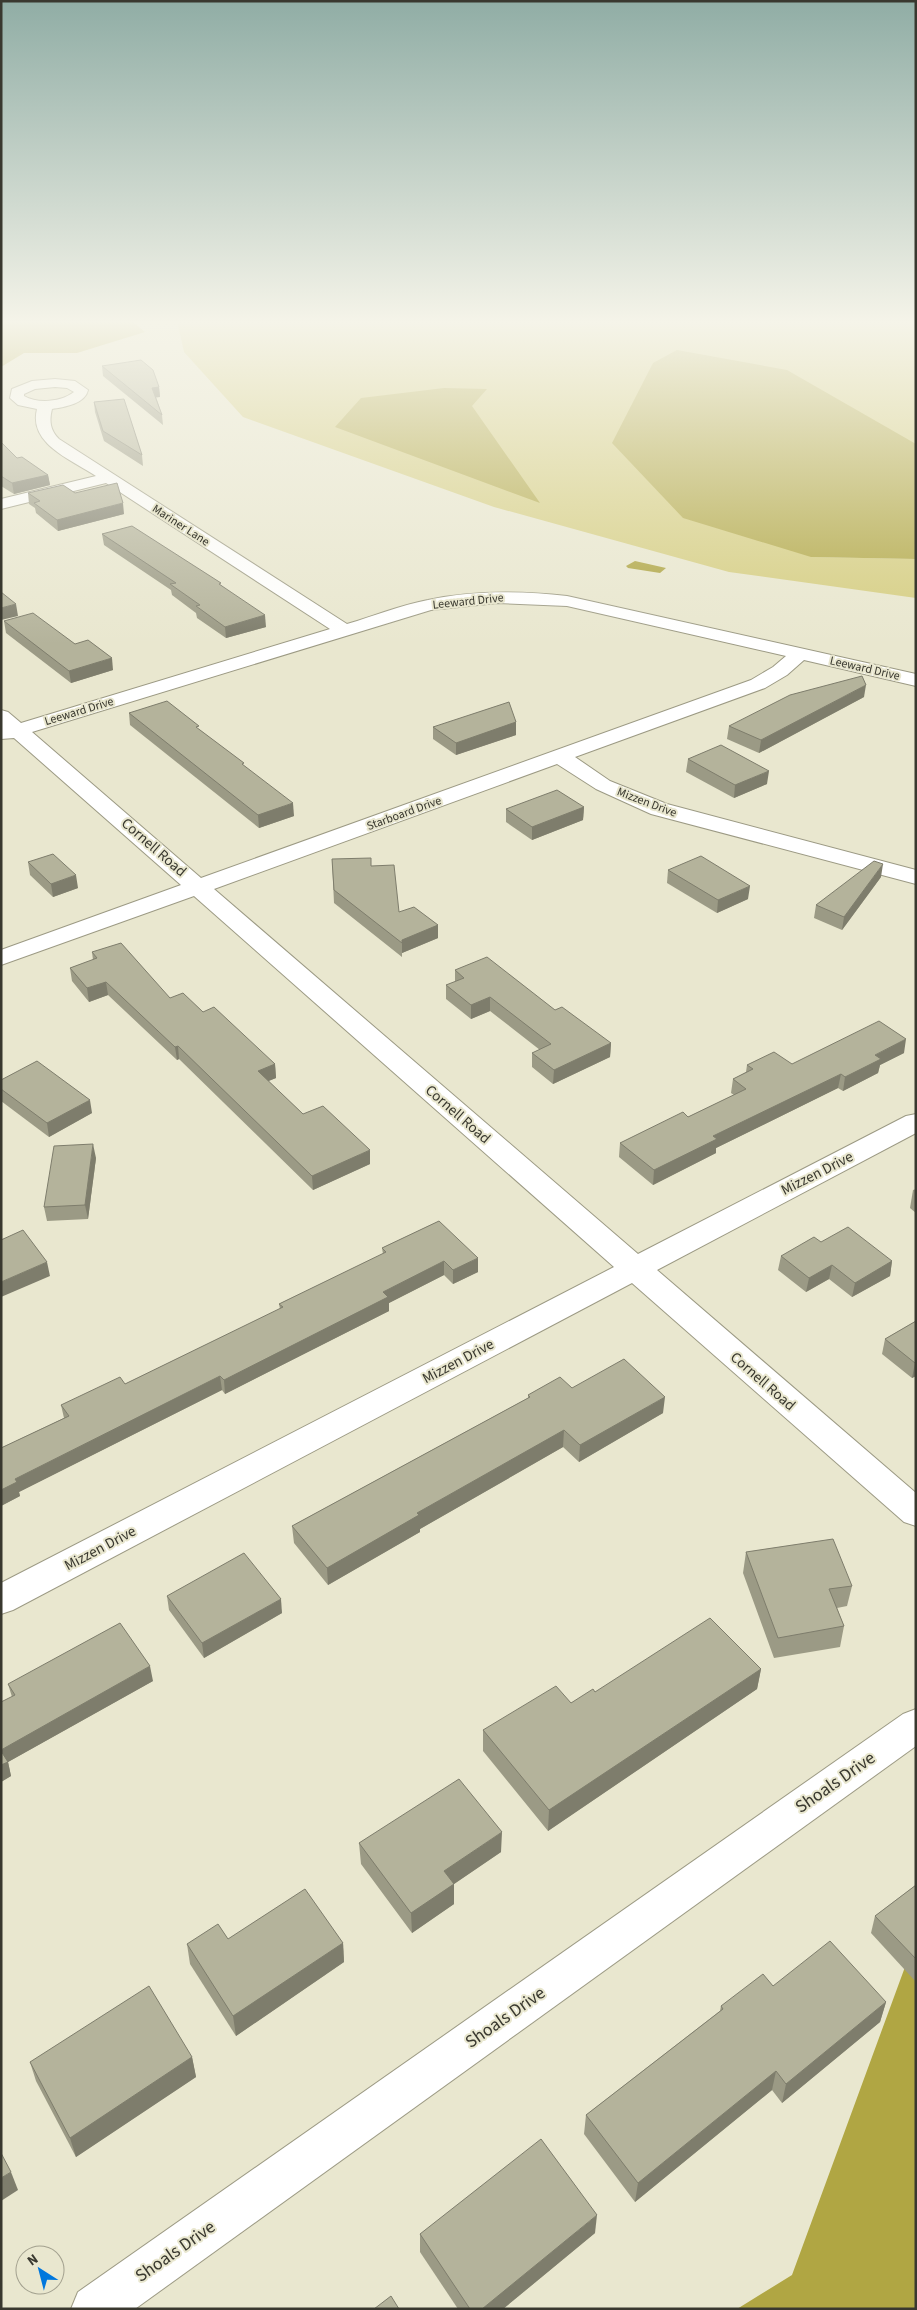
<svg xmlns="http://www.w3.org/2000/svg" width="917" height="2310" font-family="'Source Sans 3',sans-serif">
<style>
.green{fill:#d5cd80}
.forest{fill:#b0a643}
.water{fill:#ada340}
.lines{fill:none;stroke-linecap:round;stroke-linejoin:round}
.street-casing{stroke:#9c9a84;stroke-width:2}
.street{fill:#fff;fill-rule:evenodd}
.wall{fill:#9b9a85}
.shaded-wall{fill:#7e7d6c}
.building{fill:#b4b39b;stroke:#7e7d6c}
.labels{text-anchor:middle;stroke-width:4;stroke-linejoin:round;paint-order:stroke}
.far-street-label{font-size:12px;fill:#39382f;stroke:#e9e7cf}
.street-label{font-size:15px;fill:#39382f;stroke:#e9e7cf}
.near-street-label{font-size:18px;fill:#39382f;stroke:#e9e7cf}
</style>
<rect width="100%" height="100%" fill="#e9e7cf"/>
<polygon class="green" points="177,321 916,321 916,450 811,557 916,559 916,598 729,572 494,507 243,417 184,352"/>
<g class="forest">
<polygon points="1,321 132,321 145,332 77,353 24,353 1,367"/>
<polygon points="677,350 787,370 916,444 916,559 811,557 683,518 612,443 653,363"/>
<polygon points="444,388 487,389 472,406 540,503 335,427 361,398"/>
<polygon points="916,1937 916,2309 737,2309 792,2275"/>
</g>
<polygon class="water" points="635,561 666,568 660,573 628,568 626,566"/>
<g class="lines">
<g class="street-casing">
<g id="street">
<path d="M55,379L75,381L88,390C85,404 64,407 52,409C49,421 50,430 59,439L347,624C374,616 401,605 428,600C474,590 521,591 567,596L916,674V686L804,660L787,675L765,688L575,757L610,781L667,804L916,870V884L651,814L596,789L557,764L214,889L638,1254L906,1116L916,1114V1133L657,1270L916,1493V1526L904,1522L632,1283L13,1610L1,1614V1583L614,1267L194,896L1,965V950L181,885L14,738L1,739V710L8,712L21,723L330,629L106,483L1,509V499L96,476C72,460 28,444 37,409L18,405L10,398L12,389L32,381ZM55,387L67,388L74,392C61,402 38,404 24,396V394L35,389ZM497,603L567,606L786,656L773,667L751,680L201,878L32,732L431,610Z"/>
<polygon points="916,1709 916,1746 135,2309 71,2309 78,2292 903,1714"/>
</g>
</g>
<use href="#street" class="street"/>
</g>
<g class="wall">
<polygon points="102,366 159,387 160,397 156,397 162,415 163,425 103,376"/>
<polygon points="94,402 142,455 143,466 104,441 95,412"/>
<polygon points="1,442 17,458 48,475 50,485 14,494 1,486"/>
<polygon points="28,493 75,493 124,514 58,531 36,513 35,508 29,504"/>
<polygon points="102,534 221,585 266,627 226,638 197,618 196,613 172,595 171,590 104,545"/>
<polygon points="4,621 75,644 113,670 71,683 6,633"/>
<polygon points="864,697 759,753 727,739 729,726"/>
<polygon points="129,713 200,730 294,816 259,828 130,725"/>
<polygon points="516,722 516,735 456,755 433,739 433,727"/>
<polygon points="688,759 767,784 734,798 686,772"/>
<polygon points="584,807 583,820 532,840 506,822 506,809"/>
<polygon points="332,859 371,866 399,912 438,925 438,938 402,953 402,957 334,903"/>
<polygon points="28,862 78,888 53,897 30,875"/>
<polygon points="668,870 748,899 717,913 667,883"/>
<polygon points="881,877 842,930 814,918 816,905"/>
<polygon points="92,952 170,998 203,1012 275,1064 276,1078 268,1081 303,1114 370,1164 313,1190 179,1059 177,1060 108,995 89,1002 72,981 70,968 93,960"/>
<polygon points="455,970 555,1010 611,1043 610,1057 553,1084 532,1067 532,1053 540,1050 490,1011 471,1019 446,999 446,985 455,982"/>
<polygon points="904,1053 880,1065 878,1073 843,1091 838,1088 716,1148 716,1153 653,1185 619,1157 620,1143 688,1117 734,1095 731,1093 733,1079 746,1072 747,1065 792,1064"/>
<polygon points="1,1080 92,1113 49,1137 1,1101"/>
<polygon points="96,1158 88,1219 47,1221 44,1207"/>
<polygon points="916,1189 916,1213 910,1208 913,1190"/>
<polygon points="439,1221 478,1272 453,1284 444,1275 389,1303 389,1311 225,1394 222,1390 19,1492 20,1496 1,1506 1,1448 64,1418 61,1405 125,1384 280,1309 279,1304 383,1254 382,1248"/>
<polygon points="821,1242 892,1261 890,1276 852,1297 829,1279 806,1292 778,1270 781,1256"/>
<polygon points="916,1321 916,1376 912,1378 882,1354 885,1339"/>
<polygon points="572,1388 663,1413 579,1462 563,1447 420,1529 420,1532 328,1585 294,1543 292,1526 528,1398 528,1395"/>
<polygon points="746,1552 852,1586 847,1606 837,1608 844,1626 840,1647 774,1658 743,1573"/>
<polygon points="167,1596 282,1613 204,1658 169,1610"/>
<polygon points="761,1669 757,1689 548,1831 483,1751 483,1730 571,1703 595,1692"/>
<polygon points="153,1681 8,1762 11,1776 1,1782 12,1697 8,1684"/>
<polygon points="359,1843 501,1852 454,1884 454,1904 412,1933 361,1864"/>
<polygon points="916,1885 916,1982 871,1933 875,1916"/>
<polygon points="228,1939 343,1943 344,1962 236,2036 190,1964 187,1944"/>
<polygon points="773,1986 886,2002 880,2022 782,2103 772,2090 635,2202 584,2134 586,2115 720,2011 721,2006"/>
<polygon points="192,2057 196,2077 76,2157 36,2081 30,2062"/>
<polygon points="595,2233 503,2309 458,2309 420,2252 420,2234"/>
</g>
<g class="shaded-wall">
<polygon points="159,387 160,397 153,398 152,388"/>
<polygon points="48,475 50,485 14,494 12,483"/>
<polygon points="123,503 124,514 58,531 57,520"/>
<polygon points="16,604 18,616 1,620 1,608"/>
<polygon points="265,615 266,627 226,638 225,627"/>
<polygon points="112,658 113,670 71,683 69,671"/>
<polygon points="866,685 864,697 759,753 761,740"/>
<polygon points="516,722 516,735 456,755 456,743"/>
<polygon points="769,771 767,784 734,798 735,785"/>
<polygon points="293,803 294,816 259,828 258,815"/>
<polygon points="584,807 583,820 532,840 532,827"/>
<polygon points="883,864 881,877 842,930 844,917"/>
<polygon points="76,875 78,888 53,897 51,884"/>
<polygon points="750,886 748,899 717,913 718,900"/>
<polygon points="438,925 438,938 402,953 402,940"/>
<polygon points="106,982 108,995 89,1002 87,988"/>
<polygon points="490,997 490,1011 471,1019 471,1005"/>
<polygon points="906,1039 904,1053 880,1065 878,1073 843,1091 845,1077 875,1055"/>
<polygon points="611,1043 610,1057 553,1084 554,1070"/>
<polygon points="178,1046 179,1059 177,1060 175,1047"/>
<polygon points="275,1064 276,1078 259,1085 258,1071"/>
<polygon points="841,1074 838,1088 716,1148 716,1153 653,1185 654,1170 713,1136"/>
<polygon points="90,1100 92,1113 49,1137 47,1123"/>
<polygon points="93,1144 96,1158 88,1219 85,1205"/>
<polygon points="370,1150 370,1164 313,1190 312,1176"/>
<polygon points="478,1258 478,1272 453,1284 453,1270"/>
<polygon points="444,1261 444,1275 389,1303 389,1311 225,1394 224,1380 383,1292"/>
<polygon points="892,1261 890,1276 852,1297 855,1283"/>
<polygon points="47,1262 50,1276 1,1297 1,1282"/>
<polygon points="832,1265 829,1279 806,1292 809,1278"/>
<polygon points="915,1363 916,1376 912,1378"/>
<polygon points="220,1376 222,1390 19,1492 20,1496 1,1506 1,1490 15,1479"/>
<polygon points="665,1397 663,1413 579,1462 580,1445"/>
<polygon points="564,1430 563,1447 420,1529 420,1532 328,1585 327,1568 417,1513"/>
<polygon points="281,1599 282,1613 204,1658 202,1643"/>
<polygon points="150,1666 153,1681 8,1762 11,1776 1,1782 1,1750"/>
<polygon points="761,1669 757,1689 548,1831 549,1810"/>
<polygon points="502,1832 501,1852 454,1884 454,1904 412,1933 411,1913 444,1871"/>
<polygon points="343,1943 344,1962 236,2036 233,2016"/>
<polygon points="886,2002 880,2022 782,2103 786,2084"/>
<polygon points="192,2057 196,2077 76,2157 70,2138"/>
<polygon points="776,2071 772,2090 635,2202 638,2183"/>
<polygon points="11,2172 18,2190 1,2201 1,2178"/>
<polygon points="597,2215 595,2233 503,2309 482,2309"/>
</g>
<g class="building">
<polygon points="141,360 153,370 159,387 152,388 162,415 102,366"/>
<polygon points="124,399 142,455 103,431 94,402"/>
<polygon points="1,442 17,458 22,457 48,475 12,483 1,476"/>
<polygon points="117,483 123,503 57,520 34,503 40,501 28,493 63,485 75,493"/>
<polygon points="132,526 221,583 219,584 265,615 225,627 196,606 200,605 170,584 176,583 102,534"/>
<polygon points="1,592 16,604 1,608"/>
<polygon points="33,613 75,644 88,640 112,658 69,671 4,621"/>
<polygon points="862,676 866,685 761,740 729,726 790,695"/>
<polygon points="167,701 199,726 196,727 244,763 242,764 293,803 258,815 129,713"/>
<polygon points="509,702 516,722 456,743 433,727"/>
<polygon points="721,745 769,771 735,785 688,759"/>
<polygon points="557,790 584,807 532,827 506,809"/>
<polygon points="53,854 76,875 51,884 28,862"/>
<polygon points="701,856 750,886 718,900 668,870"/>
<polygon points="371,858 371,866 394,865 399,912 414,907 438,925 402,940 402,943 334,890 332,859"/>
<polygon points="874,861 883,864 844,917 816,905"/>
<polygon points="121,943 170,998 183,993 203,1012 214,1007 275,1064 258,1071 303,1114 323,1106 370,1150 312,1176 178,1046 175,1047 106,982 87,988 70,968 97,958 92,952"/>
<polygon points="487,957 555,1010 562,1007 611,1043 554,1070 532,1053 551,1044 490,997 471,1005 446,985 464,978 455,970"/>
<polygon points="879,1021 906,1039 875,1055 881,1059 845,1077 841,1074 713,1136 717,1139 654,1170 620,1143 683,1112 688,1117 746,1089 733,1079 753,1069 747,1065 774,1052 792,1064"/>
<polygon points="37,1061 90,1100 47,1123 1,1089 1,1080"/>
<polygon points="93,1144 85,1205 44,1207 54,1146"/>
<polygon points="439,1221 478,1258 453,1270 444,1261 383,1292 388,1297 224,1380 220,1376 15,1479 17,1482 1,1490 1,1448 69,1416 61,1405 120,1377 125,1384 283,1307 279,1304 386,1252 382,1248"/>
<polygon points="848,1227 892,1261 855,1283 832,1265 809,1278 781,1256 814,1237 821,1242"/>
<polygon points="23,1230 47,1262 1,1282 1,1240"/>
<polygon points="916,1321 916,1363 915,1363 885,1339"/>
<polygon points="624,1359 665,1397 580,1445 564,1430 417,1513 419,1515 327,1568 292,1526 530,1397 528,1395 560,1377 572,1388"/>
<polygon points="833,1539 852,1586 829,1589 844,1626 778,1638 746,1552"/>
<polygon points="244,1553 281,1599 202,1643 167,1596"/>
<polygon points="710,1618 761,1669 549,1810 483,1730 556,1686 571,1703 593,1689 595,1692"/>
<polygon points="120,1623 150,1666 1,1750 1,1702 15,1695 8,1684"/>
<polygon points="1,1751 8,1762 1,1765"/>
<polygon points="459,1779 502,1832 444,1871 454,1884 411,1913 359,1843"/>
<polygon points="916,1885 916,1959 875,1916"/>
<polygon points="305,1889 343,1943 233,2016 187,1944 218,1924 228,1939"/>
<polygon points="830,1941 886,2002 786,2084 776,2071 638,2183 586,2115 723,2009 721,2006 763,1974 773,1986"/>
<polygon points="149,1986 192,2057 70,2138 30,2062"/>
<polygon points="541,2139 597,2215 482,2309 470,2309 420,2234"/>
<polygon points="1,2153 11,2172 1,2178"/>
<polygon points="391,2296 399,2309 374,2309"/>
</g>
<linearGradient id="sky" x2="0" y2="1"><stop stop-color="#90ada5"/><stop offset="0.5" stop-color="#f5f4e9"/><stop offset="1" stop-color="#f5f4e9" stop-opacity="0"/></linearGradient>
<rect width="917" height="644" fill="url(#sky)"/>
<g class="labels">
<g class="far-street-label">
<text transform="translate(181 525) rotate(33)" y="4">Mariner Lane</text>
<text transform="translate(468 601) rotate(-6)" y="4">Leeward Drive</text>
<text transform="translate(865 668) rotate(13)" y="4">Leeward Drive</text>
<text transform="translate(79 711) rotate(-17)" y="4">Leeward Drive</text>
<text transform="translate(647 802) rotate(21)" y="4">Mizzen Drive</text>
<text transform="translate(404 813) rotate(-20)" y="4">Starboard Drive</text>
</g>
<g class="street-label">
<text transform="translate(154 847) rotate(41)" y="5">Cornell Road</text>
<text transform="translate(458 1114) rotate(41)" y="5">Cornell Road</text>
<text transform="translate(817 1173) rotate(-27)" y="5">Mizzen Drive</text>
<text transform="translate(458 1361) rotate(-28)" y="5">Mizzen Drive</text>
<text transform="translate(763 1381) rotate(41)" y="5">Cornell Road</text>
<text transform="translate(100 1548) rotate(-28)" y="5">Mizzen Drive</text>
</g>
<g class="near-street-label">
<text transform="translate(835 1782) rotate(-35)" y="6">Shoals Drive</text>
<text transform="translate(505 2017) rotate(-35)" y="6">Shoals Drive</text>
<text transform="translate(175 2251) rotate(-35)" y="6">Shoals Drive</text>
</g>
</g>
<rect width="917" height="2310" fill="none" stroke="#39382f" stroke-width="5"/>
<g transform="translate(40 2270) rotate(324)"><circle r="24" fill="#e9e7cf" stroke="#a3a18f"/>
<path d="M0-4L9 19L0 12L-9 19Z" fill="#0077dd"/>
<text y="-8" font-size="14" font-weight="bold" text-anchor="middle" fill="#39382f">N</text>
</g>
</svg>
